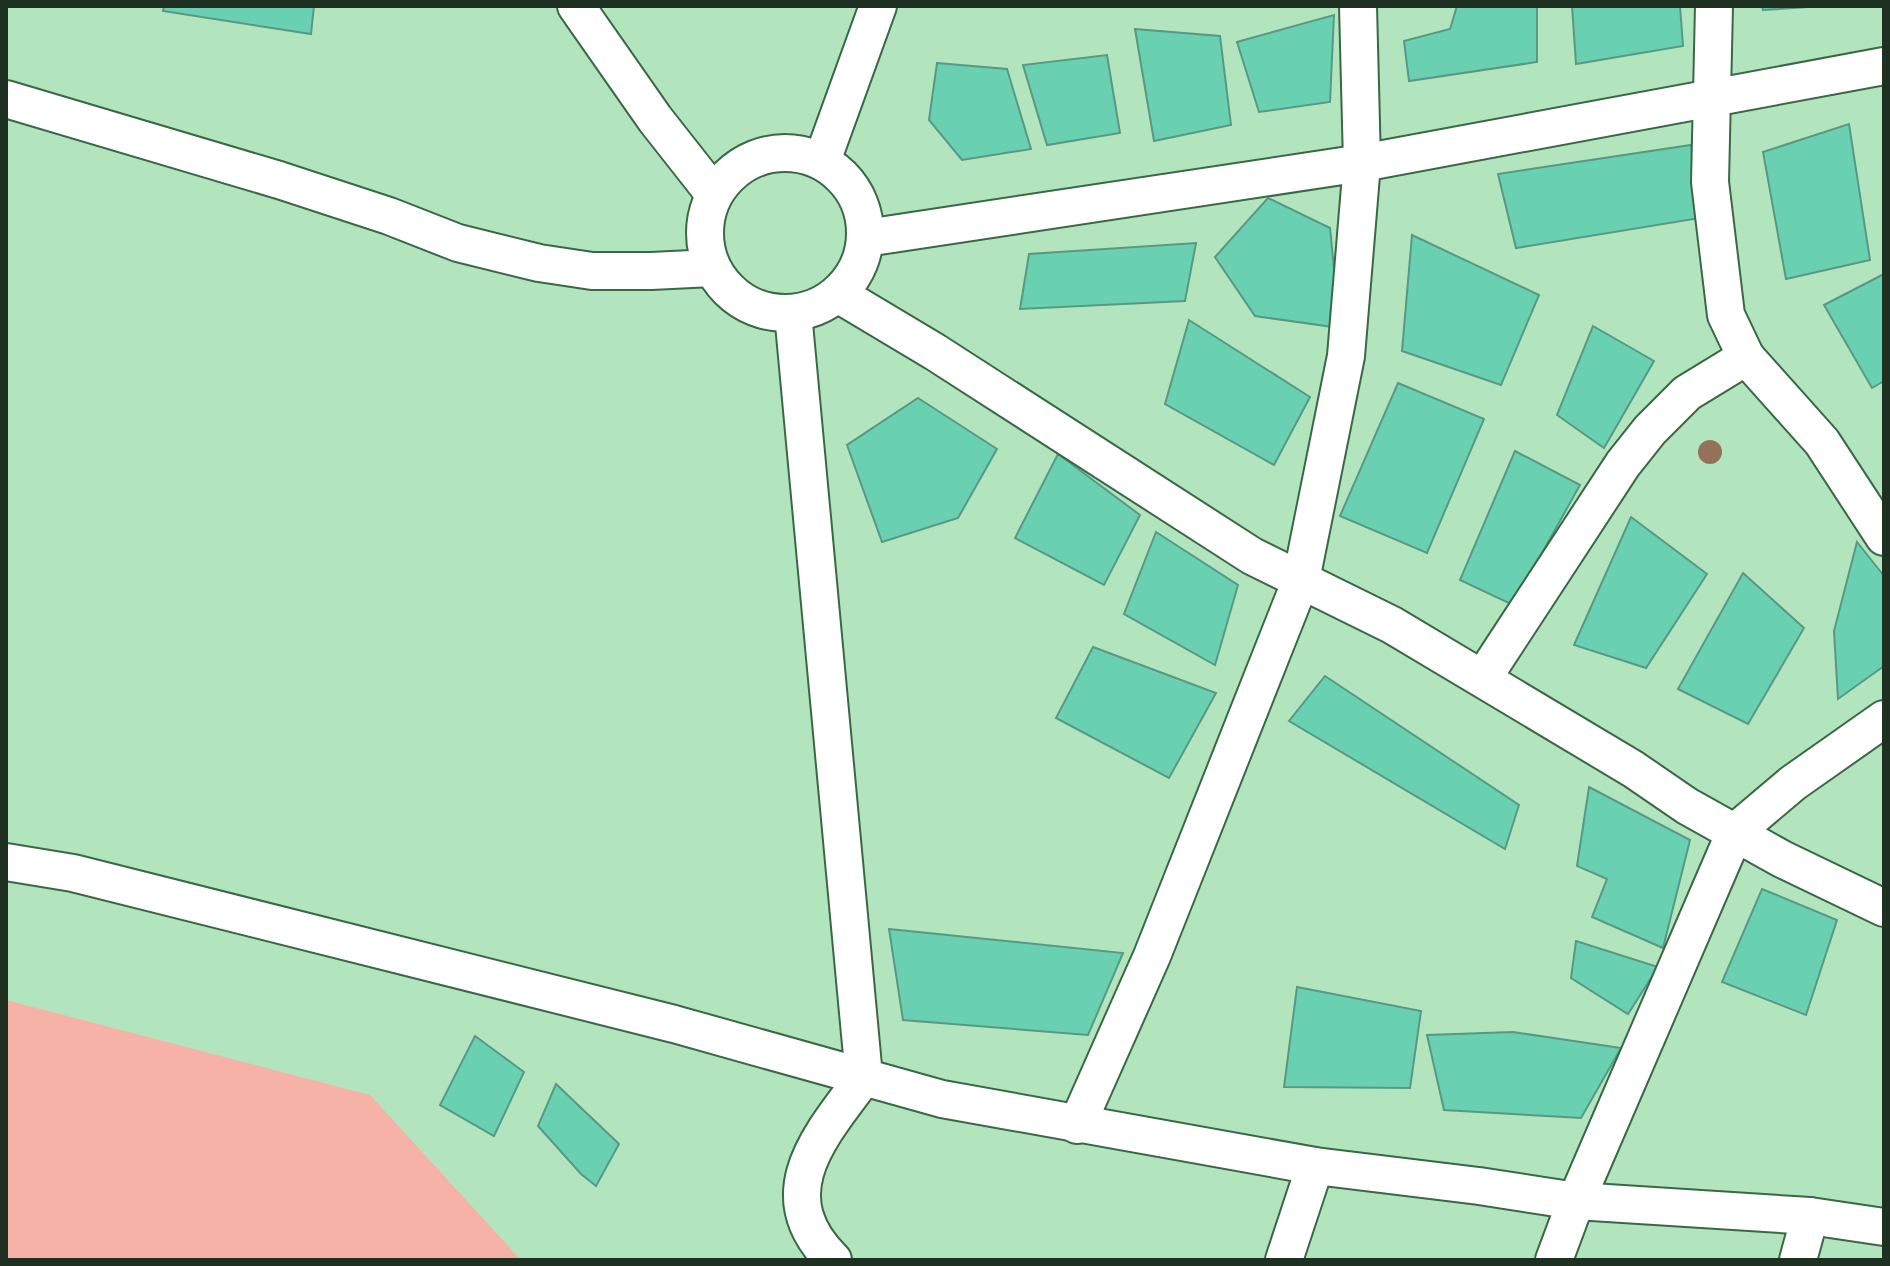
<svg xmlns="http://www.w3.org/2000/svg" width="1890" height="1266" font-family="Poppins,sans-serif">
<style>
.green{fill:#f6b2a6}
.building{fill:#69d1b1;stroke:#579984;stroke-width:2}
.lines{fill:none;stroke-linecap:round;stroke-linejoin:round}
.street-casing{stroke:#3a6846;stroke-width:40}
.street{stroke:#fff;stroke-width:36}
.tree{fill:#947259}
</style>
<rect width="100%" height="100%" fill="#b2e5bd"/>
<polygon class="green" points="6,1000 370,1095 521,1260 6,1260"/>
<g class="building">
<polygon points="164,6 314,6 311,34 163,11"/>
<polygon points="1457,6 1537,6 1537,62 1409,81 1404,41 1450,29"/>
<polygon points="1572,6 1680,6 1683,46 1576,64"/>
<polygon points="1762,6 1824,6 1763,10"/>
<polygon points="1334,15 1330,102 1259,112 1237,42"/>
<polygon points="1135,29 1220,36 1231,125 1154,141"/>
<polygon points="1107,55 1120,133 1047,145 1023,65"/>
<polygon points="937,63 1007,69 1031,149 962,160 929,120"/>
<polygon points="1849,124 1870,260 1786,279 1763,152"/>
<polygon points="1691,145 1700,218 1516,248 1498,174"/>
<polygon points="1268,198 1330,228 1340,328 1255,316 1215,257"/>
<polygon points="1412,235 1539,295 1501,385 1402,351"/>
<polygon points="1196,243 1185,301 1020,309 1029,254"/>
<polygon points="1884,274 1884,381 1872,388 1824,305"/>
<polygon points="1189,320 1310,397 1274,465 1165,404"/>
<polygon points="1593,326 1654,361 1604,448 1557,415"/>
<polygon points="1398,383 1484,419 1427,553 1340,516"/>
<polygon points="918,398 997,449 958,518 882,542 847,445"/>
<polygon points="1515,451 1580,485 1513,605 1460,580"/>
<polygon points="1058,454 1140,515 1104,585 1015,538"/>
<polygon points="1631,517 1707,574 1646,668 1574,645"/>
<polygon points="1156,532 1238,585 1215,665 1124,614"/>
<polygon points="1857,542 1884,576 1884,666 1838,699 1834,631"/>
<polygon points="1743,573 1804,628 1748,724 1678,689"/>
<polygon points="1093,647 1216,693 1169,778 1056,718"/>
<polygon points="1325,676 1519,805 1505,849 1289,721"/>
<polygon points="1589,787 1690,840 1663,948 1592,917 1607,879 1577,866"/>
<polygon points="1762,889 1837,920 1806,1015 1722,982"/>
<polygon points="889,929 1123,953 1088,1035 903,1020"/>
<polygon points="1576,941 1658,967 1628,1014 1571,978"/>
<polygon points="1297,987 1421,1011 1410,1088 1284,1087"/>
<polygon points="1513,1032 1621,1048 1581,1118 1444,1110 1427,1035"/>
<polygon points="475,1036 524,1072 494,1136 440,1105"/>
<polygon points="556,1084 619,1144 596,1186 581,1174 538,1126"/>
</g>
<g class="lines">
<g class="street-casing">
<g id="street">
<polyline points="576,6 655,119 714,194"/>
<polyline points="1714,6 1710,182 1726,315 1746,357 1822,442 1884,537"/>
<polyline points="6,99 279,180 389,216 458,243 539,263 592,271 651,271 712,268"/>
<circle cx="785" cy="233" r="80"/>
<polyline points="822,161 878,6"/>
<polyline points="866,238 1362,163 1884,66"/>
<polyline points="838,294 935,352 1252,556 1392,625 1633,769 1687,806 1782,859 1884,908"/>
<path d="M793,313L864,1077C820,1136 767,1194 833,1260"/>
<polyline points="1483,678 1623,464 1650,430 1687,393 1746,357"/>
<polyline points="6,862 73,873 674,1024 942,1099 1315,1166 1479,1186 1576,1201 1810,1216 1884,1227"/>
<polyline points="1077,1125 1152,956 1301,580 1346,356 1362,163 1358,6"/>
<polyline points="1284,1260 1315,1166"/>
<polyline points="1554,1260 1576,1201 1735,832 1793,783 1884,719"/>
<polyline points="1798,1260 1810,1216"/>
</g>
</g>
<use href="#street" class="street"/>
</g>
<circle class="tree" cx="1710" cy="452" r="12"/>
<rect width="1890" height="1266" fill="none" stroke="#1d3021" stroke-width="16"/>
</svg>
